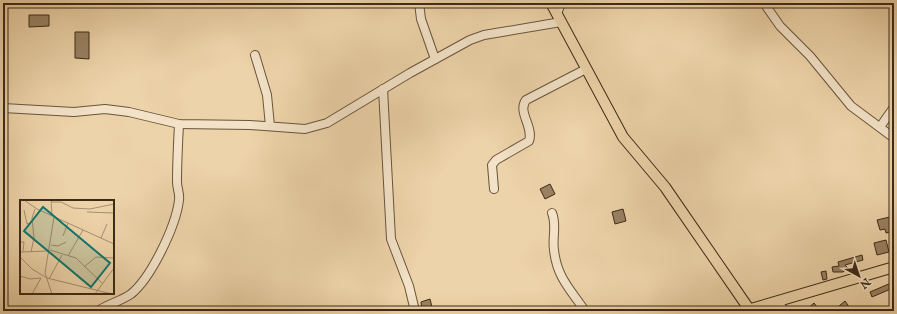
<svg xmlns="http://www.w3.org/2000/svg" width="897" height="314" font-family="'IM FELL English',serif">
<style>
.building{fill:#998263;stroke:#3d2a17}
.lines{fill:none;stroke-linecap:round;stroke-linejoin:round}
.minor-casing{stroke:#69543c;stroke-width:10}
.major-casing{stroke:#3d2a17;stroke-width:12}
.minor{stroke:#f3e2c7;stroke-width:8}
.major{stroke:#edd3a9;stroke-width:10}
.inset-road{fill:none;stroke:#a78f6f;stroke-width:1}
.view{fill:#0f766e;fill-opacity:0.15;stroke:#0f766e;stroke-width:2}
.inset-edge{fill:none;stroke:#3d2a17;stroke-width:2}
</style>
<rect width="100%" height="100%" fill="#edd3a9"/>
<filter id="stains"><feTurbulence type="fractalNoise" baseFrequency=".005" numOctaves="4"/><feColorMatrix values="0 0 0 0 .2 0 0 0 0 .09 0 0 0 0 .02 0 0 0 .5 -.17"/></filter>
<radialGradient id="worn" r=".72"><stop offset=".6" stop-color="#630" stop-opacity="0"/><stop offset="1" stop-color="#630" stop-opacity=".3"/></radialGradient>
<g class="building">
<polygon points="29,15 49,15 49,26 29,27"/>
<polygon points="75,32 89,32 89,59 75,58"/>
<polygon points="550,184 555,194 545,199 540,189"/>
<polygon points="623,209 626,221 615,224 612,212"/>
<polygon points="894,216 894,231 886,233 885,229 880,230 877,220"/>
<polygon points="886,240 889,252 877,255 874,243"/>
<polygon points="862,255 863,260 845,265 848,268 843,272 833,272 832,267 839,266 838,262"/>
<polygon points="826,271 827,279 823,280 821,272"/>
<polygon points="891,283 893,288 872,297 870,292"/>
<polygon points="430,299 432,307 422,310 421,302"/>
<polygon points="845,301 852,311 833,311"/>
<polygon points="814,303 820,311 805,311"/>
</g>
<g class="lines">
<g class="minor-casing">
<g id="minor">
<polyline points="419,3 421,19 435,59"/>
<polyline points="764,3 780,26 810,56 851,106 894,138"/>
<polyline points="557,14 561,3"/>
<polyline points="255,55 267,95 270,126"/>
<polyline points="383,89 391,239 409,286 415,311"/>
<polyline points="3,108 74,112 105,109 129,112 179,124 250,125 305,129 327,123 410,73 470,40 484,35 561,22"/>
<polyline points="880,127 894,107"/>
<path d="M494,189L492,165L496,160L529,141C534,127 517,112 526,100L586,69"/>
<path d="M552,213C557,225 552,238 554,250C557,278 571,290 585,311"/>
<polyline points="777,302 785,311"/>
<path d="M98,311C108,304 121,301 131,294C151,278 176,226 179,200C180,194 177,188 177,182C177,163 178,144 179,124"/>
</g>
</g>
<g class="major-casing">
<g id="major">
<polyline points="551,3 623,137 665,187 749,309"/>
<polyline points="744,311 894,267"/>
</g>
</g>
<use href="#minor" class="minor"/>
<use href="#major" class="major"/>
</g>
<g transform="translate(20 200)">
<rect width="94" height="94" fill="#edd3a9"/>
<path class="inset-road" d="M4,0L17,9L94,44M31,0L32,16M31,2H41L53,8L70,9L94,4M4,10L7,24L13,22M67,12L94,13M43,36L48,23M81,38L87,24M0,42H4L3,51M31,45L38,46L46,42M30,50L56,58L83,84M0,52L29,51M11,52L14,38L12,18L15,9M48,56L63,30M0,57L12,69L27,78L92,94M65,66L76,57L94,58M0,76L10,79L21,78M29,79L42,55M12,94L21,78M32,94L25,73L34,17M75,94L94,68"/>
<path class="view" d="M23,7L90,63L71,87L4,31Z"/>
<rect width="94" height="94" class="inset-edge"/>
</g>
<rect width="897" height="314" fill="none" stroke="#edd3a9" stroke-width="16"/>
<rect x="4" y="4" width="889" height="306" fill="none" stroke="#3d2a17" stroke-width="2"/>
<rect x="8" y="8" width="881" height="298" fill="none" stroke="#3d2a17"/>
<g transform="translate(859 276) rotate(140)" stroke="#f3e2c7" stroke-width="3" paint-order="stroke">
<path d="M0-3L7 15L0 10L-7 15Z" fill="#3d2a17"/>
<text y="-6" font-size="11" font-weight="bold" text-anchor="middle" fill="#3d2a17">N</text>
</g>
<rect width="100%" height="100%" filter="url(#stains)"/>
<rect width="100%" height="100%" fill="url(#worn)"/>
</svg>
